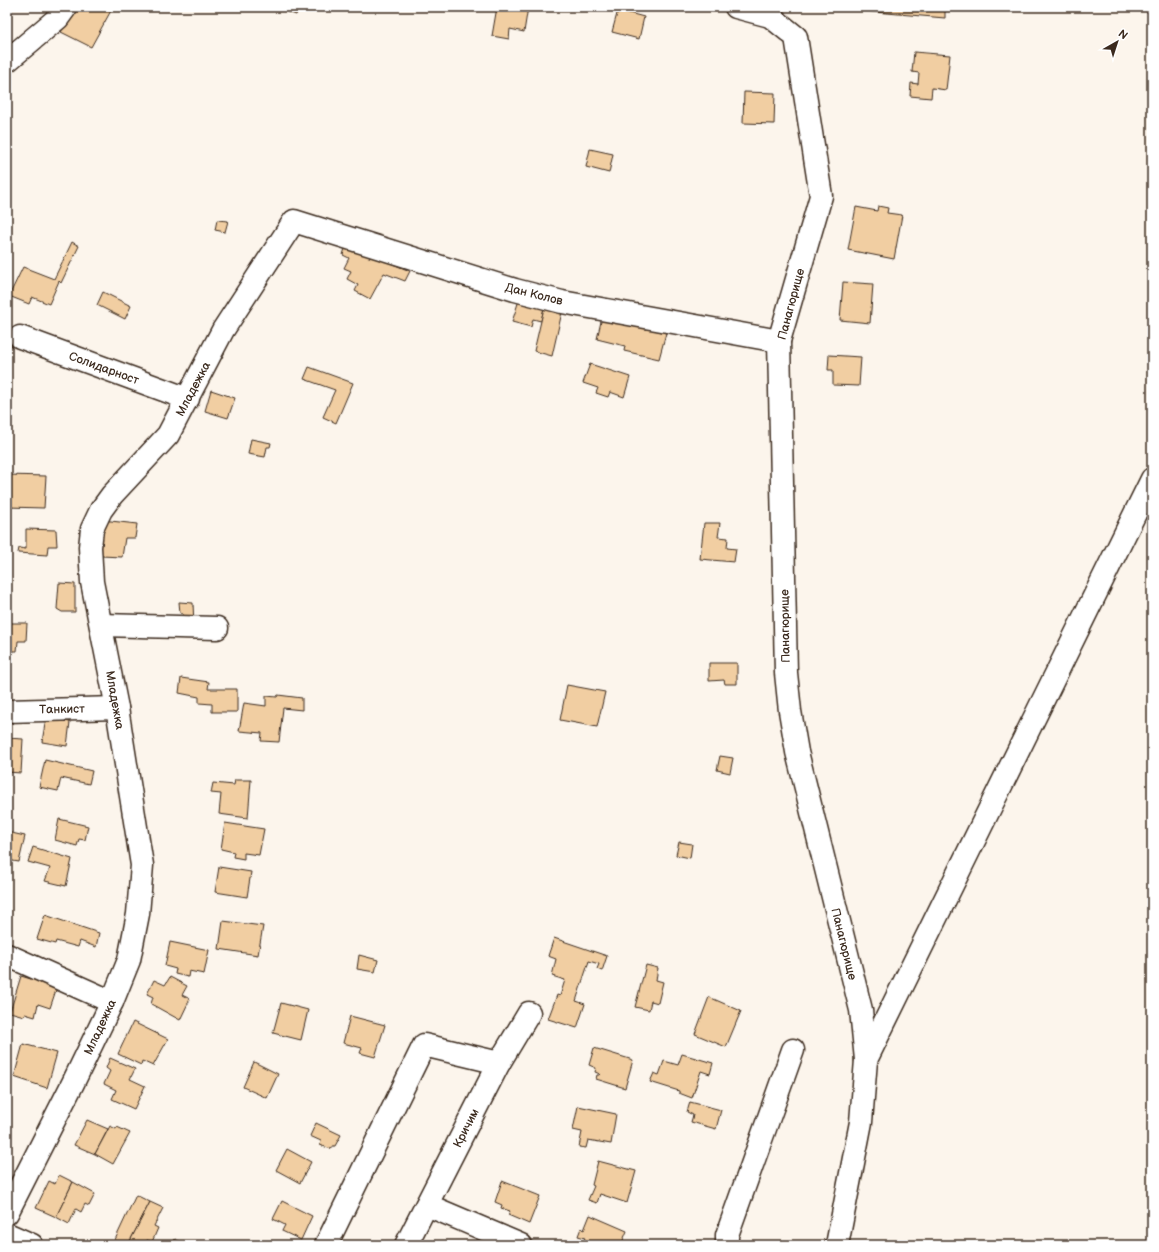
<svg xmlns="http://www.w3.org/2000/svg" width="1159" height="1252" font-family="'Balsamiq Sans',sans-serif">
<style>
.building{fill:#f1cea2;stroke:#3b2a1e}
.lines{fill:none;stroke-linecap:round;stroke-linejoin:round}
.minor-casing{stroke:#3b2a1e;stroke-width:25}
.minor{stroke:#fff;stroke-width:22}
.labels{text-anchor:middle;stroke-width:3;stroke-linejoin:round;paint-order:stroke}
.street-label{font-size:12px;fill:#3b2a1e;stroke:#fff}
</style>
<rect width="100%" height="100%" fill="#fcf5ec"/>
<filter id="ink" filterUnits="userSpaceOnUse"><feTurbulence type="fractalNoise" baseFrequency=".025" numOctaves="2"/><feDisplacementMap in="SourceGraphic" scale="8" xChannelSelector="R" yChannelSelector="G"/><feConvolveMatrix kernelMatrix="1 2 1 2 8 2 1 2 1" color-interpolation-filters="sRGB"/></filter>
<g filter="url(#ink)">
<g class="building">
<polygon points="76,7 113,7 91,47 61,32"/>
<polygon points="275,7 299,7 296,15"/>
<polygon points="497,7 528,7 524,32 510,29 509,39 492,36"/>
<polygon points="864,7 945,7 945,18 863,11"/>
<polygon points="618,10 644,17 639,39 612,32"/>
<polygon points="914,52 950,55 946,90 932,88 931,98 910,96 911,83 918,84 919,73 912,72"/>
<polygon points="744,92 775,93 774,124 743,123"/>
<polygon points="590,149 613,154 609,173 586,167"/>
<polygon points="878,206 888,208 887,213 902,215 894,259 848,250 856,207 877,211"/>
<polygon points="217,220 228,221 225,232 215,230"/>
<polygon points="72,242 79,246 61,283 59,281 49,304 32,297 29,304 9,296 23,267 54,279"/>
<polygon points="346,245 410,271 405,281 384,273 370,299 355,291 358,285 347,279 351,271 344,268 349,258 343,255"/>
<polygon points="843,282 873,284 870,323 840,320"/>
<polygon points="103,292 131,306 125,319 97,305"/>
<polygon points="519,300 544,308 541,321 533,319 531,327 512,322"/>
<polygon points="544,308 562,312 552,356 534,351"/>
<polygon points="602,317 666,333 659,359 624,351 625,346 597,339"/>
<polygon points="829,355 861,357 859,386 833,385 833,370 828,370"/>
<polygon points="590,364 630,377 624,397 610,392 608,397 596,393 598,388 583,383"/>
<polygon points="309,367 353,383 336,423 323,417 335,390 304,379"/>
<polygon points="211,390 235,398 228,418 205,411"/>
<polygon points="251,439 271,443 270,447 267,447 265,457 248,454"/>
<polygon points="7,475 46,476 44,508 7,507"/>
<polygon points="102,520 137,524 135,538 125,538 122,557 101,556 100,547"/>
<polygon points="704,523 720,523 718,537 728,538 727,548 736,549 734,562 700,559"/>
<polygon points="26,529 56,530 57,546 48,546 47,555 18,553 19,548 26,549"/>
<polygon points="59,583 75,584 75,612 62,612 57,609"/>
<polygon points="179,602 193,603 194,626 183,625 183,614 180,613"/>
<polygon points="7,623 27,623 26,641 18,641 17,651 7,651"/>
<polygon points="709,663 737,663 737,684 725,684 724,680 709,681"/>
<polygon points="181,678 209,682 208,689 237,689 237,712 212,712 212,704 199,703 199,697 179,693"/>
<polygon points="567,685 605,692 597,727 560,720"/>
<polygon points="278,695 302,698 302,710 283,708 279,742 261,741 262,733 239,731 244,703 266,706 266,696 277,697"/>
<polygon points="46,718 62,718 64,721 70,722 67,746 42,742"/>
<polygon points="7,738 23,739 21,773 7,772"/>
<polygon points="720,756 733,758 730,773 717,770"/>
<polygon points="45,760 92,771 89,784 61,778 58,791 39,787"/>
<polygon points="235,780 251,780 248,818 219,814 221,794 211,793 213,783 234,785"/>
<polygon points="59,819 88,826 85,840 79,839 77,846 55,840"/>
<polygon points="225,823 264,829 259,855 244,853 244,859 233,857 234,852 221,849"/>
<polygon points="7,832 25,836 19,862 7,860"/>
<polygon points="679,842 692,844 690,858 676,855"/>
<polygon points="33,847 72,859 66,886 45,881 50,868 28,862"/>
<polygon points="219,867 251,872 247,897 215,892"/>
<polygon points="45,915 99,933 96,947 80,941 78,947 56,941 55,944 37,939"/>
<polygon points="223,921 263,926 258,955 219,949"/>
<polygon points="554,938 607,956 602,971 597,969 599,964 589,961 576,1001 585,1004 577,1028 548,1019 557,995 560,996 565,980 552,976 556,959 548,956"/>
<polygon points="170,942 209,950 204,974 189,971 188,977 175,974 176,969 165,966"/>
<polygon points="359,955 378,960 375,972 357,969"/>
<polygon points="646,965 658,968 656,980 663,982 658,1003 651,1001 649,1010 635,1007"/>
<polygon points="21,976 57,987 50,1008 38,1004 35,1017 25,1014 24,1016 10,1012"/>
<polygon points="170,977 187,986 182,995 190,999 180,1020 151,1004 153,997 147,994 154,980 165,985"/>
<polygon points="709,997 741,1011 726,1047 695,1034"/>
<polygon points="281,1003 308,1010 301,1040 273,1033"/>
<polygon points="350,1016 385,1025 375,1057 360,1053 362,1048 343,1043"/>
<polygon points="133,1022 168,1039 153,1066 142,1061 141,1065 118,1054"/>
<polygon points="23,1044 57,1053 47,1088 14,1077"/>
<polygon points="594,1048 633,1060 625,1088 596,1079 597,1075 599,1075 600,1074 595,1072 596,1068 589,1065"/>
<polygon points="682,1054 713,1063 710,1074 701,1071 692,1098 679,1093 679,1091 650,1082 654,1073 659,1075 664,1061 678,1065"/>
<polygon points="110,1058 135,1069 130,1079 145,1086 134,1109 112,1099 116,1090 104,1084 110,1071 106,1068"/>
<polygon points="254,1062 278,1074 267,1098 243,1087"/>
<polygon points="690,1102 721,1110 716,1129 691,1122 693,1115 687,1112"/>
<polygon points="578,1106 616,1114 611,1144 588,1140 586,1148 579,1147 582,1132 573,1130"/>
<polygon points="87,1120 108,1129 95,1154 74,1145"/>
<polygon points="316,1123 341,1135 335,1146 333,1146 331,1149 320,1145 321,1141 310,1136"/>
<polygon points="110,1126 116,1129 117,1127 130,1133 113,1164 95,1154"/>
<polygon points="287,1149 311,1162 300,1183 276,1170"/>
<polygon points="598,1161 636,1171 627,1203 600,1194 597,1203 588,1200 594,1186 592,1185"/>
<polygon points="59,1175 73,1182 56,1217 36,1208 49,1181 55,1184"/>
<polygon points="502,1181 540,1196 529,1224 508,1215 510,1211 501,1208 502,1205 495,1202"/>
<polygon points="73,1182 95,1194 89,1206 85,1204 81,1212 76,1209 69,1224 56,1217"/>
<polygon points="136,1195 150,1202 128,1245 114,1245 113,1244"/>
<polygon points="282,1201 312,1216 301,1240 282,1231 285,1225 273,1219"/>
<polygon points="150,1202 163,1208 154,1226 158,1228 152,1242 147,1240 144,1245 128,1245"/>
<polygon points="590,1215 627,1231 621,1245 610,1242 608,1245 590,1245 583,1242 585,1238 578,1236 581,1228 584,1230"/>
<polygon points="175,1239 186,1245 172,1245"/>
</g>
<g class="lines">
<g class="minor-casing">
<g id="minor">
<polyline points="736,7 770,16 796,37 821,196 779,341 786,673 790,711 797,752 861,1010 866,1060 861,1122 837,1245"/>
<polyline points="7,61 58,18 66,7"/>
<polyline points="20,337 188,399"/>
<polyline points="101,625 217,628"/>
<polyline points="7,711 117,708"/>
<polyline points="7,955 112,1002"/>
<polyline points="866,1060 1152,479"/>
<polyline points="427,1205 521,1245"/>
<polyline points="7,1213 73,1083 112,1002 129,960 138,914 142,865 117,708 92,582 90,547 92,529 101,510 112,495 168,435 223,330 294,221 515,290 562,302 779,341"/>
<polyline points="7,1234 32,1245"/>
<polyline points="326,1245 424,1045 499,1063"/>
<polyline points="406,1245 499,1063 529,1013"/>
<polyline points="727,1245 727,1235 793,1050"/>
</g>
</g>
<use href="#minor" class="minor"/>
</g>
</g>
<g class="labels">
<g class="street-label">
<text transform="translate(534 294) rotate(14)" y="4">Дан Колов</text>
<text transform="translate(791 304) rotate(-75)" y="4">Панагюрище</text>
<text transform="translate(104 368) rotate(20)" y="4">Солидарност</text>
<text transform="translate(193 389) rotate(-62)" y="4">Младежка</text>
<text transform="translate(785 626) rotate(-91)" y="4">Панагюрище</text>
<text transform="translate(115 700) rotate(80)" y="4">Младежка</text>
<text transform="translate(62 709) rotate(-1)" y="4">Танкист</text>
<text transform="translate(844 944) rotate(76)" y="4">Панагюрище</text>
<text transform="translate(100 1027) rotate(-65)" y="4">Младежка</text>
<text transform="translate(466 1128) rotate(-63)" y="4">Кричим</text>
</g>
</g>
<rect width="1159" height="1252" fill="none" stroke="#fff" stroke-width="24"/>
<rect x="12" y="12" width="1135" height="1228" fill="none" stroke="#3b2a1e" stroke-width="1.5" filter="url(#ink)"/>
<g transform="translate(1117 42) rotate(39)" stroke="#ffffff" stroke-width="3" paint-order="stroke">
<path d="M0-3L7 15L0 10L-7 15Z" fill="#3b2a1e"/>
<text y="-6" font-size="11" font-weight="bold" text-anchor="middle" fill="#3b2a1e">N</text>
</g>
</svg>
